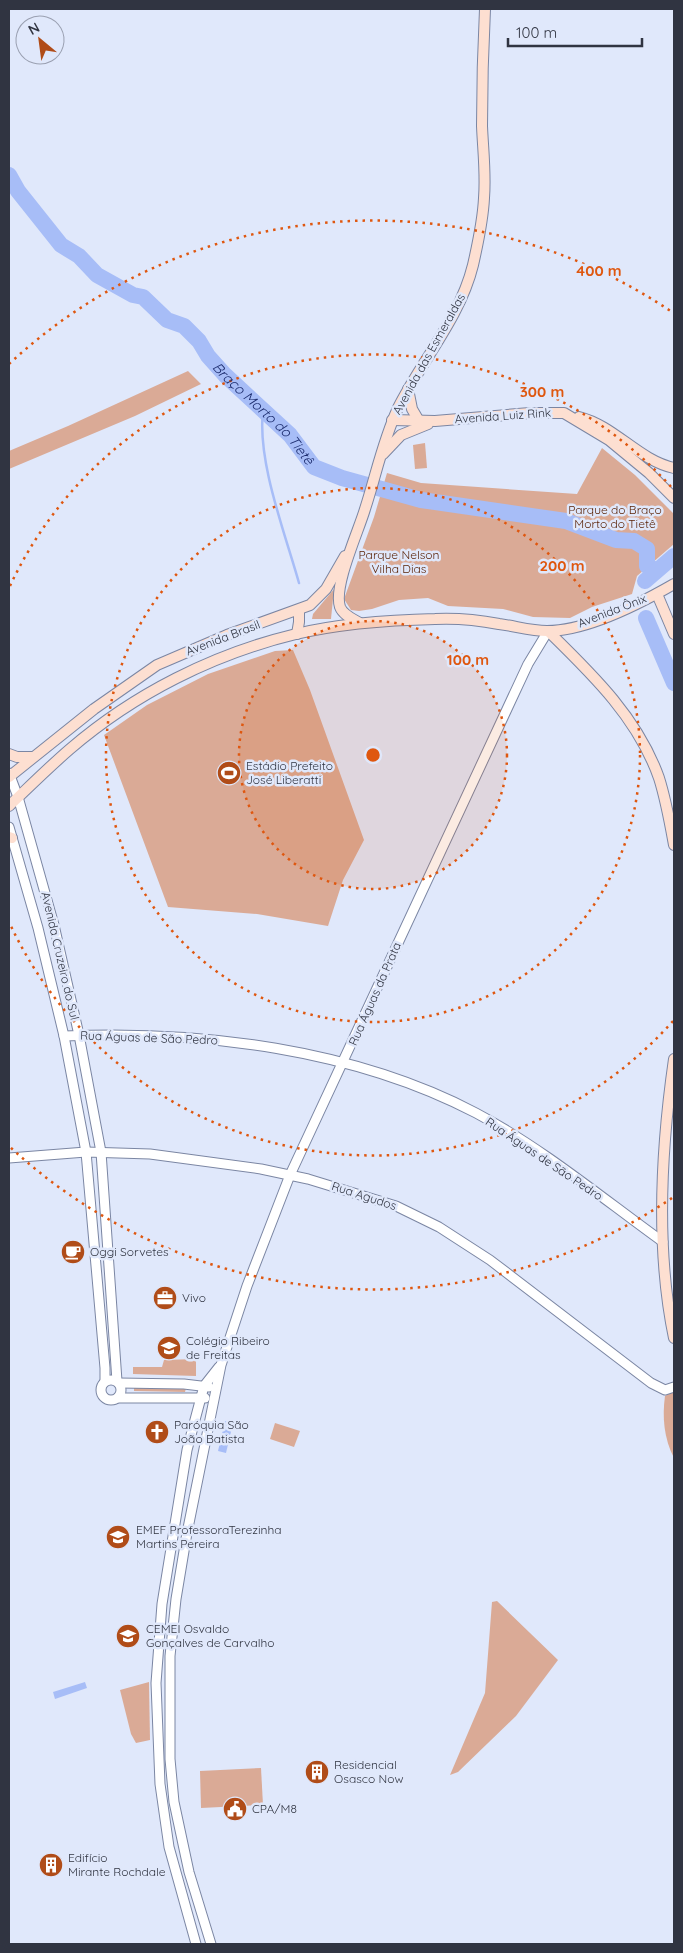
<svg xmlns="http://www.w3.org/2000/svg" width="683" height="1953" font-family="Quicksand,sans-serif">
<style>
.green{fill:#daaa96}
.water{fill:#a7bdf7}
.lines{fill:none;stroke-linecap:round;stroke-linejoin:round}
.stream{stroke:#a7bdf7;stroke-width:2.5}
.river{stroke:#a7bdf7;stroke-width:16}
.tertiary-casing{stroke:#7b86a3;stroke-width:11}
.secondary-casing{stroke:#7b86a3;stroke-width:12}
.tertiary{stroke:#fff;stroke-width:9}
.secondary{stroke:#fddfd1;stroke-width:10}
.ring{fill:none;stroke:#df570f;stroke-width:2.5;stroke-dasharray:2.5 5}
.labels{text-anchor:middle;stroke-width:5;stroke-linejoin:round;paint-order:stroke}
.street-label{font-size:12px;fill:#303441;stroke:#e0e8fb}
.park-label{font-size:12px;fill:#571e00;stroke:#e0e8fb}
.poi-label{font-size:12px;fill:#303441;stroke:#e0e8fb;text-anchor:start}
.water-label{font-size:14px;font-style:italic;fill:#1c2c6e;stroke:#e0e8fb}
.centre{fill:#df570f;stroke:#e0e8fb;stroke-width:2.5}
.ring-label{font-size:15px;text-anchor:middle;font-weight:bold;fill:#df570f;stroke:#e0e8fb;stroke-width:5;stroke-linejoin:round;paint-order:stroke}
</style>
<rect width="100%" height="100%" fill="#e0e8fb"/>
<g class="green">
<polygon points="188,371 201,384 135,416 9,469 9,451 68,426"/>
<polygon points="425,443 427,468 415,469 413,445"/>
<polygon points="602,448 635,475 674,514 674,544 637,576 632,594 592,607 570,618 533,617 503,609 448,606 428,598 399,600 372,609 359,611 351,610 344,599 374,517 387,473 421,483 577,494"/>
<polygon points="334,589 331,619 312,619 313,614"/>
<polygon points="293,650 310,690 364,840 343,880 328,926 257,914 168,907 104,735 147,705 208,674 275,651"/>
<polygon points="196,1359 196,1376 133,1374 133,1367 162,1367 164,1360"/>
<polygon points="134,1388 186,1388 185,1392 134,1391"/>
<path d="M674,1391V1458C664,1439 662,1417 665,1396Z"/>
<polygon points="275,1423 300,1431 294,1447 270,1439"/>
<polygon points="497,1601 558,1660 516,1716 458,1772 450,1775 485,1693 492,1602"/>
<polygon points="149,1682 150,1740 136,1743 131,1734 120,1690"/>
<polygon points="261,1768 263,1805 201,1808 200,1771"/>
</g>
<g class="water">
<polygon points="225,1421 233,1423 226,1453 218,1451"/>
<polygon points="85,1682 87,1688 55,1699 53,1692"/>
</g>
<g class="lines">
<path class="stream" d="M263,411C257,461 285,533 299,583"/>
<g class="river">
<path id="s1" d="M9,175L18,191L61,245L79,256L97,275L133,295L143,297L167,320L184,326L199,341L208,356L225,375L290,435L314,467L342,478L421,500L566,521L616,540L634,541L647,549V566L656,570"/>
<polyline points="645,581 674,556"/>
<polyline points="646,618 674,683"/>
</g>
<g class="tertiary-casing">
<g id="tertiary">
<polyline points="9,773 18,797 54,925 79,1035 101,1152 117,1381"/>
<polyline points="9,827 38,928 64,1036 86,1152 105,1368 105,1381"/>
<path d="M64,1036C201,1030 354,1049 476,1113C542,1148 602,1198 663,1242"/>
<polyline points="9,1158 86,1152 150,1154 261,1169 308,1179 396,1206 439,1227 490,1260 651,1383 665,1390 674,1387"/>
<circle cx="111" cy="1390" r="10"/>
<polyline points="119,1383 184,1384 209,1387"/>
<polyline points="118,1398 205,1398"/>
<polyline points="196,1944 169,1847 160,1784 156,1683 162,1604 187,1450 204,1386 219,1367"/>
<polyline points="211,1944 189,1872 174,1802 170,1759 170,1656 176,1599 187,1533 221,1365 247,1286 290,1175 528,664 548,631"/>
</g>
</g>
<g class="secondary-casing">
<g id="secondary">
<polyline points="408,389 412,409 419,421"/>
<path d="M579,417C615,426 638,460 674,468"/>
<polyline points="392,420 435,421 530,413 564,413 609,440 649,473 674,498"/>
<polyline points="383,454 401,435 428,424"/>
<polyline points="657,594 674,634"/>
<path d="M360,623C353,619 343,615 340,607C333,586 359,530 365,509C376,475 383,440 398,408C422,360 460,318 473,265C478,243 483,220 484,198C486,174 483,150 482,126C482,87 483,48 485,9"/>
<path d="M548,631C592,674 638,718 659,778C666,800 670,823 674,845"/>
<polyline points="297,634 299,622 299,611"/>
<polyline points="9,754 17,757 33,757"/>
<polyline points="9,777 94,709 157,665 227,635 310,605 326,589 345,556"/>
<path d="M9,806C29,787 49,767 70,749C134,694 213,654 296,634C342,623 389,620 435,619C456,618 478,620 499,624C515,626 531,631 547,631C586,631 641,603 674,584"/>
<polyline points="9,837 12,838"/>
<path d="M674,1059C661,1149 655,1247 674,1338"/>
</g>
</g>
<use href="#tertiary" class="tertiary"/>
<use href="#secondary" class="secondary"/>
</g>
<circle cx="373" cy="755" r="134" fill="#df570f" fill-opacity=".12"/>
<g class="ring">
<circle cx="373" cy="755" r="134"/>
<circle cx="373" cy="755" r="267"/>
<path d="M673 1021A401 401 0 0 1 10 924M10 586A401 401 0 0 1 673 489"/>
<path d="M672 1198A534 534 0 0 1 9 1146M9 364A534 534 0 0 1 672 312"/>
</g>
<defs>
<g id="stadium-disc" transform="scale(1.25)"><circle r="9.5" fill="#b04c18" stroke="#e0e8fb"/><path d="M0-5a6.5 5 0 1 0 0 10a6.5 5 0 1 0 0-10ZM-3.5-1.8h7v3.6h-7Z" fill="#fff"/></g>
<g id="cafe-disc" transform="scale(1.25)"><circle r="9.5" fill="#b04c18" stroke="#e0e8fb"/><path d="M-5.5-4.5H6V0H3Q3 3.5 0 3.5H-2.5Q-5.5 3.5-5.5 0ZM3-3.2v2h1.7v-2ZM-6 4.5H4V6H-6Z" fill="#fff"/></g>
<g id="office-disc" transform="scale(1.25)"><circle r="9.5" fill="#b04c18" stroke="#e0e8fb"/><path d="M-6-3h4V-5.5h4V-3h4V5H-6ZM-1-4.5V-3h2v-1.5ZM-6 0V1H6V0Z" fill="#fff"/></g>
<g id="school-disc" transform="scale(1.25)"><circle r="9.5" fill="#b04c18" stroke="#e0e8fb"/><path d="M0-5L7-2L0 1L-7-2ZM-4 1L0 2.5L4 1V4Q0 6-4 4Z" fill="#fff"/></g>
<g id="church-disc" transform="scale(1.25)"><circle r="9.5" fill="#b04c18" stroke="#e0e8fb"/><path d="M-1.2-6h2.4v3.5h3.3v2.4h-3.3V6h-2.4V-.1h-3.3v-2.4h3.3Z" fill="#fff"/></g>
<g id="building-disc" transform="scale(1.25)"><circle r="9.5" fill="#b04c18" stroke="#e0e8fb"/><path d="M-4-6H4V6H1V3H-1V6H-4ZM-2.5-4.3h1.7v1.8h-1.7ZM.8-4.3h1.7v1.8H.8ZM-2.5-1h1.7V.8h-1.7ZM.8-1h1.7V.8H.8Z" fill="#fff"/></g>
<g id="civic-disc" transform="scale(1.25)"><circle r="9.5" fill="#b04c18" stroke="#e0e8fb"/><path d="M-.6-6.5H3V-4.5H.6V-3L4-1V1h2V6H-6V1h2V-1L-.6-3ZM-1.2 2.5V6h2.4V2.5Z" fill="#fff"/></g>
</defs>
<g fill-rule="evenodd">
<use href="#stadium-disc" x="229" y="773"/>
<use href="#cafe-disc" x="73" y="1252"/>
<use href="#office-disc" x="165" y="1298"/>
<use href="#school-disc" x="169" y="1348"/>
<use href="#church-disc" x="157" y="1432"/>
<use href="#school-disc" x="118" y="1537"/>
<use href="#school-disc" x="128" y="1636"/>
<use href="#building-disc" x="317" y="1772"/>
<use href="#civic-disc" x="235" y="1809"/>
<use href="#building-disc" x="51" y="1865"/>
</g>
<g class="labels">
<g class="street-label">
<text transform="translate(429 354) rotate(-61)" y="4">Avenida das Esmeraldas</text>
<text transform="translate(503 416) rotate(-4)" y="4">Avenida Luiz Rink</text>
<text transform="translate(612 611) rotate(-21)" y="4">Avenida Ônix</text>
<text transform="translate(223 638) rotate(-21)" y="4">Avenida Brasil</text>
<text transform="translate(60 956) rotate(77)" y="4">Avenida Cruzeiro do Sul</text>
<text transform="translate(375 994) rotate(-66)" y="4">Rua Águas da Prata</text>
<text transform="translate(149 1038) rotate(2)" y="4">Rua Águas de São Pedro</text>
<text transform="translate(544 1159) rotate(34)" y="4">Rua Águas de São Pedro</text>
<text transform="translate(364 1196) rotate(18)" y="4">Rua Agudos</text>
</g>
<g class="park-label">
<text x="615" y="514">Parque do Braço<tspan x="615" dy="14">Morto do Tietê</tspan></text>
<text x="399" y="559">Parque Nelson<tspan x="399" dy="14">Vilha Dias</tspan></text>
</g>
<g class="poi-label">
<text x="246" y="770">Estádio Prefeito<tspan x="246" dy="14">José Liberatti</tspan></text>
<text x="90" y="1256">Oggi Sorvetes</text>
<text x="182" y="1302">Vivo</text>
<text x="186" y="1345">Colégio Ribeiro<tspan x="186" dy="14">de Freitas</tspan></text>
<text x="174" y="1429">Paróquia São<tspan x="174" dy="14">João Batista</tspan></text>
<text x="136" y="1534">EMEF ProfessoraTerezinha<tspan x="136" dy="14">Martins Pereira</tspan></text>
<text x="146" y="1633">CEMEI Osvaldo<tspan x="146" dy="14">Gonçalves de Carvalho</tspan></text>
<text x="334" y="1769">Residencial<tspan x="334" dy="14">Osasco Now</tspan></text>
<text x="252" y="1813">CPA/M8</text>
<text x="68" y="1862">Edifício<tspan x="68" dy="14">Mirante Rochdale</tspan></text>
</g>
<g class="water-label">
<text dy="5" stroke="none"><textPath href="#s1" startOffset="356">Braço Morto do Tietê</textPath></text>
</g>
</g>
<circle cx="373" cy="755" r="8" class="centre"/>
<g class="ring-label">
<text x="599" y="276">400 m</text>
<text x="542" y="397">300 m</text>
<text x="562" y="571">200 m</text>
<text x="468" y="665">100 m</text>
</g>
<rect width="683" height="1953" fill="none" stroke="#303441" stroke-width="20"/>
<g transform="translate(40 40) rotate(331)"><circle r="24" fill="#e0e8fb" stroke="#9aa0b1"/>
<path d="M0-4L9 19L0 12L-9 19Z" fill="#b04c18"/>
<text y="-8" font-size="14" font-weight="bold" text-anchor="middle" fill="#303441">N</text>
</g>
<path d="M508 38v8h134v-8" fill="none" stroke="#303441" stroke-width="2.5"/>
<text x="516" y="38" font-size="15" fill="#303441" stroke="#e0e8fb" stroke-width="4" paint-order="stroke">100 m</text>
</svg>
